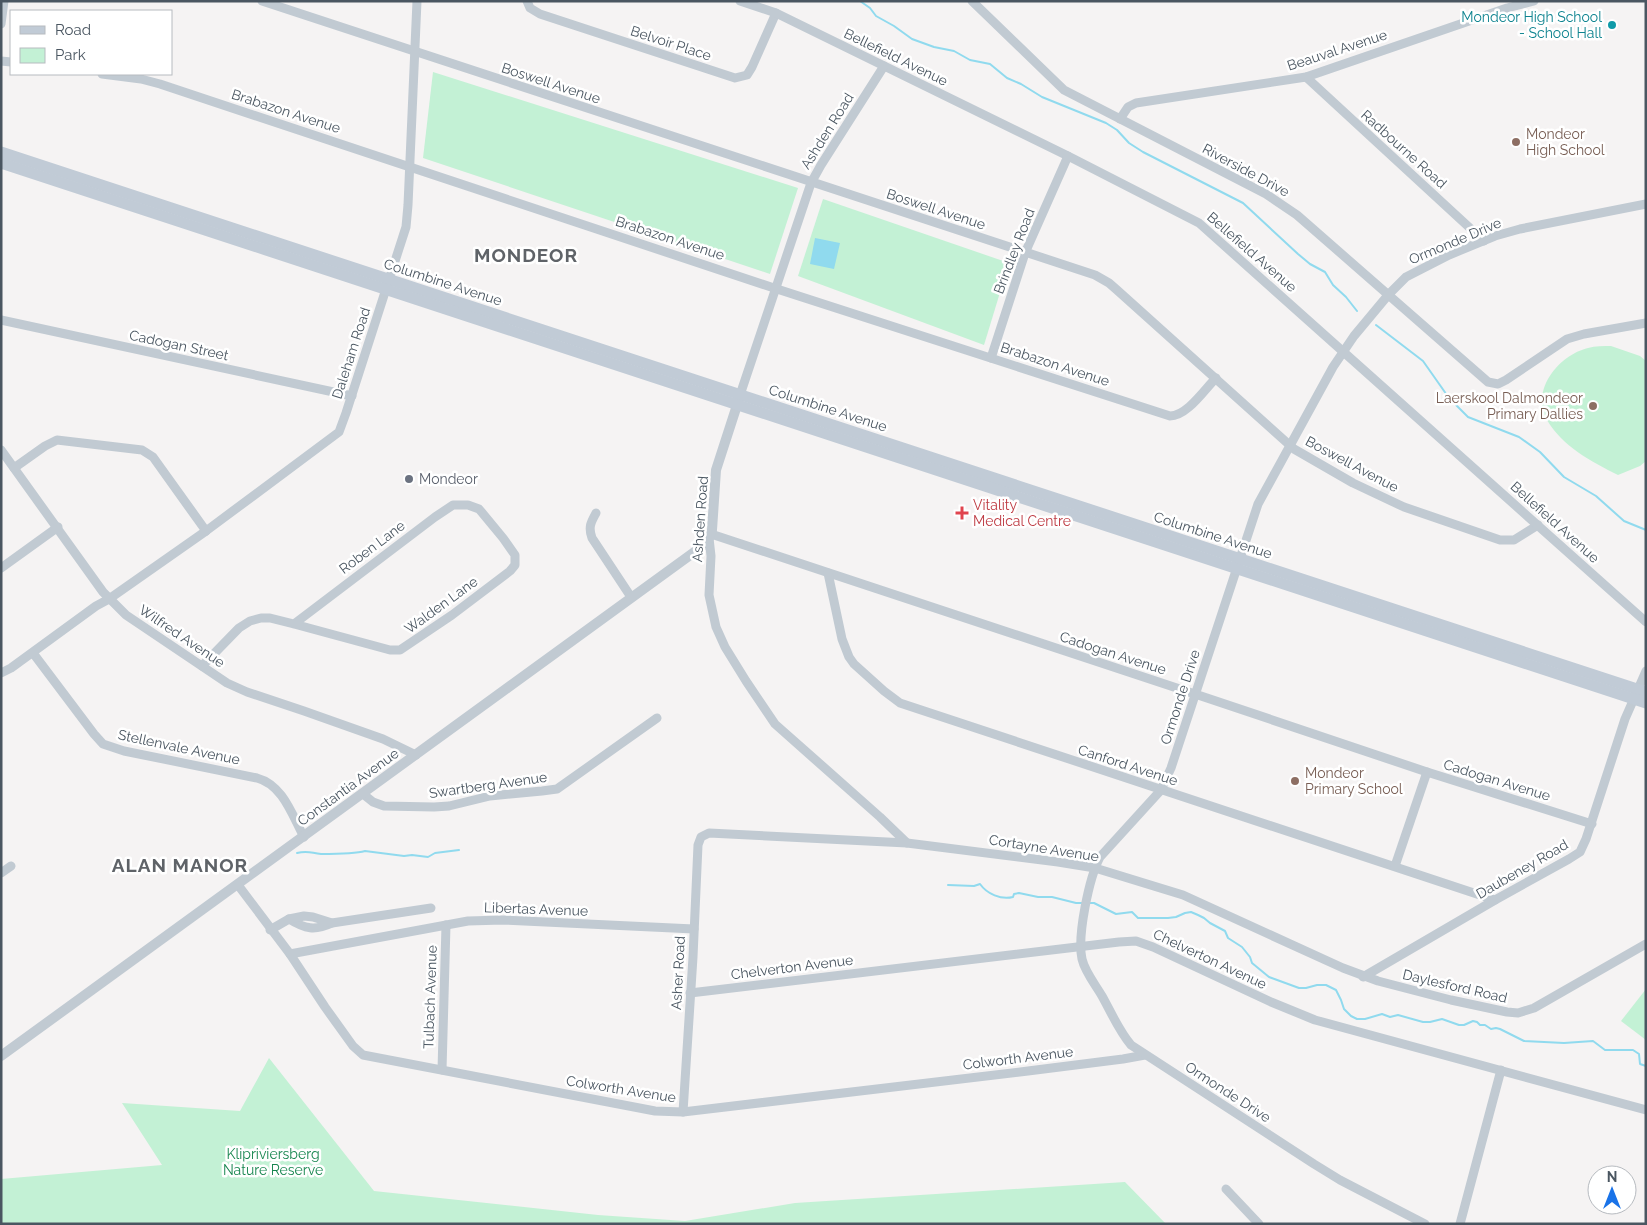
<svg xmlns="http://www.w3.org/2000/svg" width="1647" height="1225" font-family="Raleway,sans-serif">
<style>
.green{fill:#c3f1d5}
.water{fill:#90daee}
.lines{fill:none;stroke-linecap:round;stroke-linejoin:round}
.stream{stroke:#90daee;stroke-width:2}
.minor{stroke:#c1cad2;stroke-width:9}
.tertiary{stroke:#c1cad2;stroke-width:10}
.secondary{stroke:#c1cbd6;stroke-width:11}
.culture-dot{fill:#0f9aa8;stroke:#fff;stroke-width:2}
.education-dot{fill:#8d6e63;stroke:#fff;stroke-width:2}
.worship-dot{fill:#6b7280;stroke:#fff;stroke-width:2}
.health-dot{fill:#e0444e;stroke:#fff;stroke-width:2}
.labels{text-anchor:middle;stroke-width:5;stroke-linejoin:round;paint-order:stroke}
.culture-label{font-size:14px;fill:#0d838f;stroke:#fff;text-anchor:end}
.street-label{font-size:14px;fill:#4a5661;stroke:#fff}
.education-label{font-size:14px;fill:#785e54;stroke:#fff;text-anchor:start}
.worship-label{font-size:14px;fill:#5b616d;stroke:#fff;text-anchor:start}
.health-label{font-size:14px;fill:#be3a42;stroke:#fff;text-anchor:start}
.park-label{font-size:14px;fill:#17864f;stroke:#fff}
.district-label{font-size:19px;font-weight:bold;letter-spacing:1px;fill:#5f6368;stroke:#fff}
</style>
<rect width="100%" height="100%" fill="#f5f3f3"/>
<g class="green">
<polygon points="433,72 798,188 770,274 423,158"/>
<polygon points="823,199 1009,263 984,345 798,276"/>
<path d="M1611,346L1640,356L1646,361V461L1640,466L1618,475C1592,462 1562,446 1547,420C1530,390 1559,355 1588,348C1595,346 1604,346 1611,346Z"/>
<polygon points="1646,989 1646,1040 1621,1021"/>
<polygon points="269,1058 374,1191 598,1215 685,1221 795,1203 1125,1182 1166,1224 1,1224 1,1179 162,1165 122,1103 240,1111"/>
</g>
<polygon class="water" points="815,238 840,243 834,269 810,264"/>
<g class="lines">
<g class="stream">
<polyline points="860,1 870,8 876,16 894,26 912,39 934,47 954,51 970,60 990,64 1007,78 1021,84 1042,97 1106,123 1117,130 1129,143 1143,152 1243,203 1298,254 1310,264 1325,272 1333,285 1346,297 1357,311"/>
<polyline points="1376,325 1423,361 1449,398 1468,417 1519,437 1540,452 1564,477 1596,496 1624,521 1646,530"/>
<path d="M297,853C308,850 311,853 321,854C332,854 355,854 365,851L404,856L412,855L428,857L435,853L459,850"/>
<path d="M948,885L974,886L980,884C987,894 1001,900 1013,897L1014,894L1019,893L1038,897H1052L1076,903H1083"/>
<polyline points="1088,903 1094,903 1116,914 1132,912 1138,918 1168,918 1176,917 1185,913 1191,912 1198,915 1204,918 1210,923 1225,931 1228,938 1242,947 1250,957 1252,963 1269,977 1299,988 1306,988 1317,985 1326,985 1336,990 1341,1000 1344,1009 1351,1016 1357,1019 1365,1019 1382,1014 1390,1017 1398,1015 1423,1022 1430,1022 1442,1019 1459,1025 1464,1025 1473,1021 1477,1022 1480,1025 1485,1025 1491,1029 1496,1028 1500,1029 1524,1041 1564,1043 1593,1041 1605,1050 1633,1050 1639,1054 1640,1064 1646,1066"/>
</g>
<g class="minor">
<polyline points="262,1 1095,275 1109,283 1117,290 1294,449 1353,483 1404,507 1500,540 1514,540 1538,525"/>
<polyline points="527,1 530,8 540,14 735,78 747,75 752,67 776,13"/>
<polyline points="740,1 776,13 1068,156 1199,223 1646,622"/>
<polyline points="972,1 1064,90 1266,194 1297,215 1488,382 1498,384 1506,380 1567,339 1584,334 1646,323"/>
<polyline points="1,24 4,1"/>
<polyline points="1,61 11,62"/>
<path d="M102,74L141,79L160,84L777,289L1170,416C1187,416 1204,390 1216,378"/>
<polyline points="1306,77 1484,241"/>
<polyline points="1120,119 1128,107 1136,103 1306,77 1507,8 1534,1"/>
<polyline points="1,320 352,396"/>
<polyline points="991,358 1025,253 1068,156"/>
<polyline points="740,395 811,183 821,165 884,66"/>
<polyline points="1,450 103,592 126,615 227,683 247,692 304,711 383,739 416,755"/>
<polyline points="14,468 45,446 57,440 142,450 153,457 206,531"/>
<path d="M596,513C591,522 588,527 592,538L631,597"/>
<polyline points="711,534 1207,698 1427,772 1592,824"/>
<polyline points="709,538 711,556 709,595 716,627 725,647 746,681 775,724 880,817 907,843"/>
<polyline points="1,568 58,527"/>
<polyline points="828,573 842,639 849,657 854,664 884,691 900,703 1495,900"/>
<path d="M33,653L94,734L103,744L124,751L257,778C283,785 292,815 304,837"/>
<polyline points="202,666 239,628 250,621 261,618 270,618 294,624 390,650 400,650 452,615 510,571 515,565 515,555 503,538 479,509 468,505 453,505 435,517 294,624"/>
<polyline points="1,673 11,668 96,606 109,599 206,531 339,432 346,413 406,227 408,205 417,1"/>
<polyline points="363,794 373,802 384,806 434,807 449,806 490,796 542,791 557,789 657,718"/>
<polyline points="1395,866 1427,772"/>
<polyline points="1,873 11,866"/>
<polyline points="238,885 290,954 325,1007 353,1046 363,1055 655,1111 683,1112 1028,1071 1123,1059 1145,1055"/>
<path d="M289,919C305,929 315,931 332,923"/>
<polyline points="270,930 289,919 304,916 313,917 332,923 431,908"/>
<polyline points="290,954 468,921 503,920 694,929"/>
<polyline points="1363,977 1495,900 1569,859 1580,852 1586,839 1625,719 1646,671"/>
<polyline points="690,993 1119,942 1136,941 1153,947 1271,1002 1315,1020 1646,1110"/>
<polyline points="442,1070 446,925"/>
<polyline points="683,1112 693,957 698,845 701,837 709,833 907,843 1058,862 1095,868 1183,895 1343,968 1378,981 1451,1000 1507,1012 1518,1013 1534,1008 1646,944"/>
<polyline points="1226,1189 1259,1224"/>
<path d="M1425,1224L1340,1180L1314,1164L1131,1045C1119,1031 1111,1012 1102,996C1095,984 1085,972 1082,959C1077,936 1089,878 1100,857L1161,790L1171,768L1258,504L1333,367L1354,336L1389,294L1406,277L1449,255L1495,236L1520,229L1646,204"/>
<polyline points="1460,1224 1501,1070"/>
</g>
<polyline class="tertiary" points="1,1056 704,545 709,538 712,530 716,470 739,399"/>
<g class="secondary">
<polyline points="1,152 1646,692"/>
<polyline points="1,163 1646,703"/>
</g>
</g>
<circle class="culture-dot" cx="1612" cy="25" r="5"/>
<g class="education-dot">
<circle cx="1516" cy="142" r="5"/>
<circle cx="1593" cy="406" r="5"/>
<circle cx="1295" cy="781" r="5"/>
</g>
<circle class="worship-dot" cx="409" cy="479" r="5"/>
<path class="health-dot" d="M959.5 505.5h5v5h5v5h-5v5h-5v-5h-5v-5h5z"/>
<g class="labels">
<g class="culture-label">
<text x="1602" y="22">Mondeor High School<tspan x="1602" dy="16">- School Hall</tspan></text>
</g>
<g class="street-label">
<text transform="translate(671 43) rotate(18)" y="5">Belvoir Place</text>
<text transform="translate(1337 50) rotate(-18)" y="5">Beauval Avenue</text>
<text transform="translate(896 57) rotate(26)" y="5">Bellefield Avenue</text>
<text transform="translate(551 83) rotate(18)" y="5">Boswell Avenue</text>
<text transform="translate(286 111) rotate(18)" y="5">Brabazon Avenue</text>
<text transform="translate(827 131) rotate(-58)" y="5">Ashden Road</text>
<text transform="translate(1404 149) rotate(42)" y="5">Radbourne Road</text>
<text transform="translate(1246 170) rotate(28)" y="5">Riverside Drive</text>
<text transform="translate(936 209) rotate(18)" y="5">Boswell Avenue</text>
<text transform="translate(670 238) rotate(18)" y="5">Brabazon Avenue</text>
<text transform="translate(1455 241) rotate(-23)" y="5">Ormonde Drive</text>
<text transform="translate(1014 251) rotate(-69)" y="5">Brindley Road</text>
<text transform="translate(1252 252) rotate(41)" y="5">Bellefield Avenue</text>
<text transform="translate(443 282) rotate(18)" y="5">Columbine Avenue</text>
<text transform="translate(179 345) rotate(12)" y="5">Cadogan Street</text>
<text transform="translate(351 353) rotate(-72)" y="5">Daleham Road</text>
<text transform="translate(1055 364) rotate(18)" y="5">Brabazon Avenue</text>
<text transform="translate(828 408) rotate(18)" y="5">Columbine Avenue</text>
<text transform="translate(1352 464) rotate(28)" y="5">Boswell Avenue</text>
<text transform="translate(700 519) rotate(-86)" y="5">Ashden Road</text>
<text transform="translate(1555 522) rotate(42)" y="5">Bellefield Avenue</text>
<text transform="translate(1213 535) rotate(18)" y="5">Columbine Avenue</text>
<text transform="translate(372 547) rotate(-37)" y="5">Roben Lane</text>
<text transform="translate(441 605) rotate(-36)" y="5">Walden Lane</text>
<text transform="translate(182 636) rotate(34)" y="5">Wilfred Avenue</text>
<text transform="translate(1113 653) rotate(18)" y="5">Cadogan Avenue</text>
<text transform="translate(1180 697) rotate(-72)" y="5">Ormonde Drive</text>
<text transform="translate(179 747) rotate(12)" y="5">Stellenvale Avenue</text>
<text transform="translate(1128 765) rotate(18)" y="5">Canford Avenue</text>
<text transform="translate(1497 780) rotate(17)" y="5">Cadogan Avenue</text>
<text transform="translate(488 785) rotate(-8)" y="5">Swartberg Avenue</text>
<text transform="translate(348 787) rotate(-36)" y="5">Constantia Avenue</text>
<text transform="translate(1044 848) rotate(9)" y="5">Cortayne Avenue</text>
<text transform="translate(1522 869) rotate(-30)" y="5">Daubeney Road</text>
<text transform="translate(536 909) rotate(2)" y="5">Libertas Avenue</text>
<text transform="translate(1210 959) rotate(25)" y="5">Chelverton Avenue</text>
<text transform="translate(792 967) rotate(-7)" y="5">Chelverton Avenue</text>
<text transform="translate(678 973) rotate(-87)" y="5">Asher Road</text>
<text transform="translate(1455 986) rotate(13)" y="5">Daylesford Road</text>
<text transform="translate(430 997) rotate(-88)" y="5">Tulbach Avenue</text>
<text transform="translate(1018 1058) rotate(-7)" y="5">Colworth Avenue</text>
<text transform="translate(621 1089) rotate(9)" y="5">Colworth Avenue</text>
<text transform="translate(1228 1092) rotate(33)" y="5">Ormonde Drive</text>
</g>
<g class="education-label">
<text x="1526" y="139">Mondeor<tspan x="1526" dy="16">High School</tspan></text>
<text x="1583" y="403" text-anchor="end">Laerskool Dalmondeor<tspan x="1583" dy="16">Primary Dallies</tspan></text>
<text x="1305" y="778">Mondeor<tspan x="1305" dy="16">Primary School</tspan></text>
</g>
<g class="worship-label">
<text x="419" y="484">Mondeor</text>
</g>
<g class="health-label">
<text x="973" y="510">Vitality<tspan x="973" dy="16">Medical Centre</tspan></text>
</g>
<g class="park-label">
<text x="273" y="1159">Klipriviersberg<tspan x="273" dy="16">Nature Reserve</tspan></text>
</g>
<g class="district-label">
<text x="526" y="262">MONDEOR</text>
<text x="180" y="872">ALAN MANOR</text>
</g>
</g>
<rect width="1647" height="1225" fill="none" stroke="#4a5661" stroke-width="5"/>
<rect x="10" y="10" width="162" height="65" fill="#ffffff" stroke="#b7bbc0"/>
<rect x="20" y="26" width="25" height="8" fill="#c1cbd6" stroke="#b7bbc0"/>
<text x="55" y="35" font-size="15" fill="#4a5661">Road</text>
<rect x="20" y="48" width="25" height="15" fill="#c3f1d5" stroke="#b7bbc0"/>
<text x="55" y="60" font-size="15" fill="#4a5661">Park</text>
<g transform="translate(1612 1190)"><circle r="24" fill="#ffffff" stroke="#b7bbc0"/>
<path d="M0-4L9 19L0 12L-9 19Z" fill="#1a73e8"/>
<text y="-8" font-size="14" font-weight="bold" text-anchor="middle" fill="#4a5661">N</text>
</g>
</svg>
